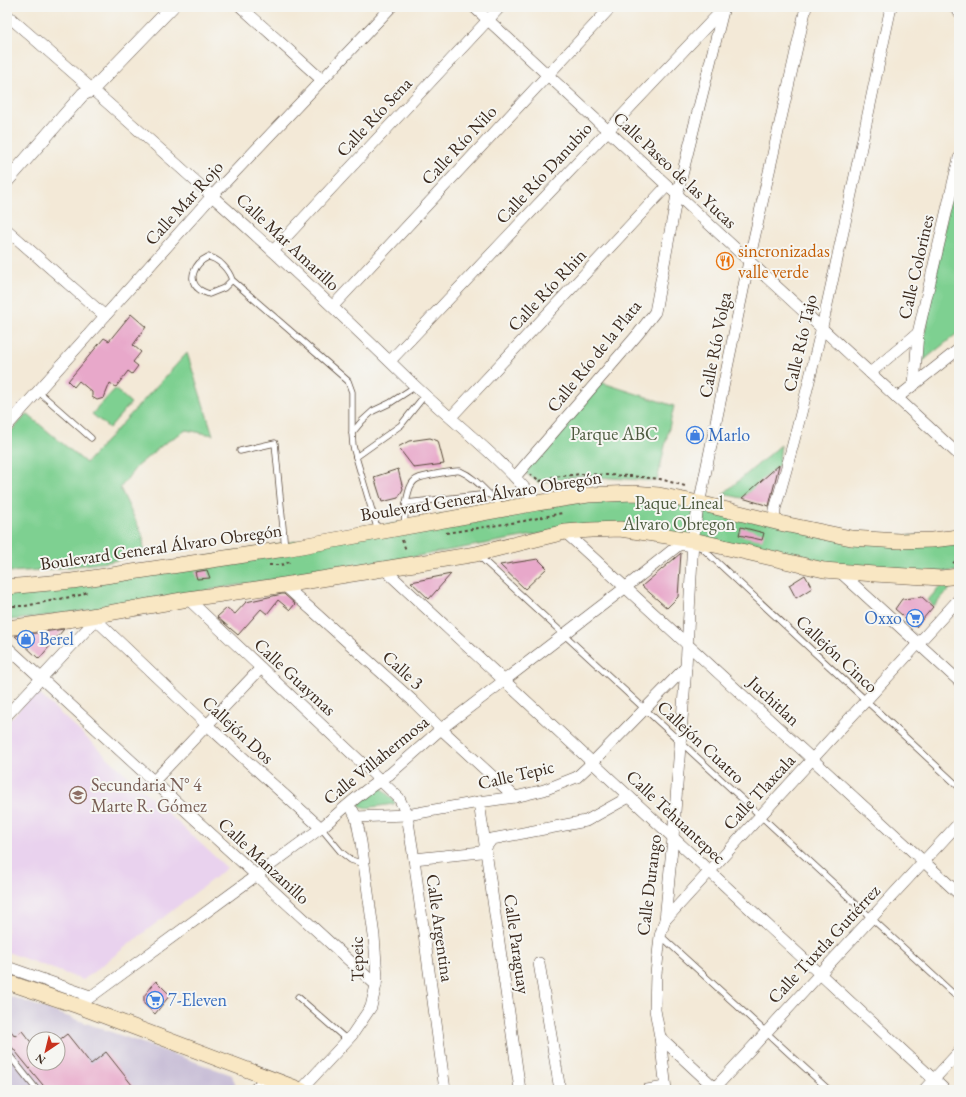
<svg xmlns="http://www.w3.org/2000/svg" width="966" height="1097" font-family="'EB Garamond',serif">
<style>
.built{fill:#e9d2ee}
.industrial{fill:#c9bfd7;fill-rule:evenodd}
.green{fill:#7ed091;stroke:#5c7d58}
.building{fill:#e8a8ca}
.lines{fill:none;stroke-linecap:round;stroke-linejoin:round}
.service-casing{stroke:#57473a;stroke-width:7}
.minor-casing{stroke:#57473a;stroke-width:12}
.tertiary-casing{stroke:#57473a;stroke-width:14}
.secondary-casing{stroke:#57473a;stroke-width:16}
.path{stroke:#57473a;stroke-width:2;stroke-dasharray:3 3;stroke-linecap:butt}
.service{stroke:#fff;stroke-width:5.5}
.minor{stroke:#fff;stroke-width:11}
.tertiary{stroke:#fff;stroke-width:13}
.secondary{stroke:#f9e7c3;stroke-width:15}
.labels{text-anchor:middle;stroke-width:4;stroke-linejoin:round;paint-order:stroke}
.street-label{font-size:18px;fill:#3b2a1e;stroke:#f6f6f2}
.food-label{font-size:18px;fill:#c56008;stroke:#f6f6f2;text-anchor:start}
.park-label{font-size:18px;fill:#4f5c40;stroke:#f6f6f2}
.shop-label{font-size:18px;fill:#366cbe;stroke:#f6f6f2;text-anchor:start}
.education-label{font-size:18px;fill:#785e54;stroke:#f6f6f2;text-anchor:start}
</style>
<rect width="100%" height="100%" fill="#f6f6f2"/>
<filter id="ink" filterUnits="userSpaceOnUse"><feTurbulence type="fractalNoise" baseFrequency=".025" numOctaves="2"/><feDisplacementMap in="SourceGraphic" scale="8" xChannelSelector="R" yChannelSelector="G"/><feConvolveMatrix kernelMatrix="1 2 1 2 8 2 1 2 1" color-interpolation-filters="sRGB"/></filter>
<filter id="wash" filterUnits="userSpaceOnUse"><feTurbulence type="fractalNoise" baseFrequency=".012" numOctaves="4" result="noise"/><feDisplacementMap in="SourceGraphic" scale="16" xChannelSelector="R" yChannelSelector="G"/><feGaussianBlur stdDeviation="0.9" result="paint"/><feColorMatrix in="noise" values="0 0 0 0 0 0 0 0 0 0 0 0 0 0 0 0 0 1.4 0 .05"/><feComposite in="paint" operator="in"/></filter>
<g filter="url(#wash)">
<rect width="100%" height="100%" fill="#f3e9d7"/>
<polygon class="built" points="36,691 227,868 83,980 7,952 7,723"/>
<path class="industrial" d="M7,995L232,1075L237,1090H7ZM34,1039H58V1063H34Z"/>
<g class="green">
<polygon points="959,159 959,332 919,364 957,160"/>
<polygon points="187,353 213,435 186,430 165,443 137,466 120,488 143,536 144,554 108,562 43,570 7,572 7,436 27,414 86,463"/>
<polygon points="600,382 674,406 657,481 580,476 539,483 524,472"/>
<polygon points="115,389 131,403 109,428 92,414"/>
<polygon points="781,445 778,469 742,498 723,494"/>
<polygon points="583,490 848,532 911,536 959,531 959,571 879,574 583,526 363,566 275,579 90,610 22,619 7,620 7,587 61,583"/>
<polygon points="944,582 952,586 934,606 928,600"/>
<polygon points="379,785 395,802 394,804 365,808 361,807 359,803 362,799"/>
</g>
<g id="blocks">
<g class="building">
<polygon points="131,314 146,327 133,345 141,352 133,362 138,366 132,374 128,371 116,387 110,383 104,398 97,400 92,397 92,392 79,381 74,387 68,381 104,338 109,341"/>
<polygon points="430,438 438,441 444,464 414,468 398,447 409,441"/>
<polygon points="779,465 769,506 742,498"/>
<polygon points="398,469 403,489 398,498 382,502 374,477"/>
<polygon points="741,527 764,533 762,540 739,535"/>
<polygon points="681,553 678,597 667,608 642,586"/>
<polygon points="538,559 547,568 525,589 500,565"/>
<polygon points="207,570 210,578 197,579 195,572"/>
<polygon points="451,574 429,599 411,582"/>
<polygon points="805,575 812,588 796,598 789,585"/>
<polygon points="282,594 284,594 295,604 290,610 278,600 267,614 261,609 238,635 217,617 227,608 235,614 246,602"/>
<polygon points="922,597 933,607 916,627 895,609 902,599"/>
<polygon points="64,629 39,659 15,636"/>
<polygon points="156,981 170,995 155,1014 144,1004 144,996"/>
<polygon points="7,1026 15,1036 22,1031 34,1046 34,1063 58,1063 58,1041 67,1034 91,1064 106,1052 136,1090 47,1090 7,1041"/>
</g>
</g>
</g>
<g filter="url(#ink)">
<use href="#blocks" fill-opacity="0" stroke="#57473a" stroke-width="1"/>
<g class="lines">
<g class="service-casing">
<g id="service">
<path d="M232,280L224,288L209,294C206,293 203,292 200,290C186,280 195,263 208,257C218,258 229,270 232,280L348,381L352,392V433"/>
<polyline points="39,392 91,438"/>
<polyline points="240,451 275,443 285,549"/>
<polyline points="356,457 401,425 425,395"/>
<path d="M406,503C408,495 409,483 417,479C422,476 455,470 460,471C472,476 480,485 489,494"/>
<polyline points="404,526 406,503 489,494 503,507"/>
<polyline points="378,531 356,457 353,446 352,433 362,421 373,411 390,403 416,386"/>
<polyline points="699,547 702,548 959,787"/>
<polyline points="479,556 959,999"/>
<polyline points="321,828 341,852 351,860 364,864"/>
<polyline points="661,936 829,1090"/>
<polyline points="298,997 347,1040"/>
<polyline points="7,1055 10,1056 37,1090"/>
</g>
</g>
<g class="minor-casing">
<g id="minor">
<polyline points="241,7 322,80"/>
<polyline points="474,7 959,455"/>
<polyline points="954,7 959,12"/>
<path d="M7,15C76,75 145,135 213,197C282,258 348,321 414,385C455,424 502,458 537,503"/>
<polyline points="7,230 105,316"/>
<polyline points="273,251 500,7"/>
<polyline points="333,306 611,7"/>
<polyline points="390,361 723,9"/>
<polyline points="870,373 918,333"/>
<polyline points="914,385 918,333 959,158"/>
<polyline points="897,398 959,349"/>
<polyline points="451,417 667,186"/>
<polyline points="7,426 212,196 391,7"/>
<polyline points="515,477 638,334 655,312 677,195 724,7"/>
<path d="M774,522L775,509C823,344 854,175 891,7"/>
<polyline points="565,532 959,894"/>
<polyline points="384,569 945,1090"/>
<polyline points="839,571 959,681"/>
<polyline points="284,585 412,700 441,729 515,797"/>
<polyline points="188,599 399,798 407,815 414,859 445,1090"/>
<polyline points="92,616 207,725 321,828"/>
<polyline points="7,647 376,985"/>
<polyline points="7,715 90,626 92,616"/>
<polyline points="153,782 261,668"/>
<polyline points="479,802 520,1090"/>
<polyline points="356,817 407,815 479,802 515,797 544,790 577,777 592,763 686,667"/>
<polyline points="414,859 481,852 486,847 492,839 586,821 629,797"/>
<polyline points="665,920 959,599"/>
<polyline points="539,963 560,1090"/>
<polyline points="7,967 90,996"/>
<path d="M78,1006L321,828C343,809 365,789 390,774L441,729L626,587L680,544L693,546"/>
<polyline points="660,1037 717,1090"/>
<polyline points="254,1090 267,1078"/>
<polyline points="301,1090 352,1035 371,1007 376,985 377,977 374,936 361,842 356,817 353,811"/>
<polyline points="647,1090 665,1087"/>
<polyline points="666,1090 660,1037 655,1010 656,974 660,936 665,920 673,838 686,667 693,540 697,514 749,261 806,7"/>
<polyline points="713,1090 959,823"/>
<polyline points="924,1090 959,1052"/>
</g>
</g>
<g class="tertiary-casing">
<polyline id="tertiary" points="7,181 83,94 92,90 172,7"/>
</g>
<g class="secondary-casing">
<g id="secondary">
<polyline points="7,587 72,581 285,549 537,503 588,495 633,493 659,495 699,503 784,524 851,538 899,541 932,540 959,537"/>
<polyline points="7,628 74,619 188,599 284,585 476,554 565,532 591,530 620,529 693,540 824,570 874,574 941,578 959,576"/>
<polyline points="7,982 78,1006 301,1090"/>
</g>
</g>
<g class="path">
<polyline points="530,474 540,481 553,477 581,474 631,476 660,479 685,486"/>
<polyline points="446,533 524,521 562,513"/>
<polyline points="402,540 406,550"/>
<polyline points="953,563 958,560 959,554"/>
<polyline points="269,565 281,565 292,561"/>
<polyline points="7,606 25,606 80,595 87,592"/>
</g>
<use href="#service" class="service"/>
<use href="#minor" class="minor"/>
<use href="#tertiary" class="tertiary"/>
<use href="#secondary" class="secondary"/>
</g>
</g>
<defs>
<g id="restaurant-ring" transform="scale(0.9)"><circle r="9.5" fill="#f6f6f2" stroke="#e8710a" stroke-width="1.5"/><path d="M-5-6h1v4h1v-4h1v4h1v-4h1v5L-1.5 .5V6h-2V.5L-5-1ZM5-6V6H3V1.5H1.5Q1.5-4 5-6Z" fill="#e8710a"/></g>
<g id="shop-ring" transform="scale(0.9)"><circle r="9.5" fill="#f6f6f2" stroke="#3f7fe0" stroke-width="1.5"/><path d="M-5-2.5h2.3a2.7 3.5 0 0 1 5.4 0H5L5.5 6h-11ZM-1.5-2.5h3a1.5 2.3 0 0 0-3 0Z" fill="#3f7fe0"/></g>
<g id="supermarket-ring" transform="scale(0.9)"><circle r="9.5" fill="#f6f6f2" stroke="#3f7fe0" stroke-width="1.5"/><path d="M-6-5.5h2.5l.6 2H6L4.5 2H-2.5L-4.4-4H-6ZM-1.5 3.2a1.3 1.3 0 1 0 .1 0ZM3 3.2a1.3 1.3 0 1 0 .1 0Z" fill="#3f7fe0"/></g>
<g id="school-ring" transform="scale(0.9)"><circle r="9.5" fill="#f6f6f2" stroke="#8d6e63" stroke-width="1.5"/><path d="M0-5L7-2L0 1L-7-2ZM-4 1L0 2.5L4 1V4Q0 6-4 4Z" fill="#8d6e63"/></g>
</defs>
<g fill-rule="evenodd">
<use href="#restaurant-ring" x="725" y="261"/>
<use href="#shop-ring" x="695" y="435"/>
<use href="#supermarket-ring" x="915" y="618"/>
<use href="#shop-ring" x="26" y="639"/>
<use href="#school-ring" x="78" y="795"/>
<use href="#supermarket-ring" x="155" y="1000"/>
</g>
<g class="labels">
<g class="street-label">
<text transform="translate(374 117) rotate(-47)" y="6">Calle Río Sena</text>
<text transform="translate(459 145) rotate(-47)" y="6">Calle Río Nilo</text>
<text transform="translate(675 170) rotate(43)" y="6">Calle Paseo de las Yucas</text>
<text transform="translate(544 173) rotate(-47)" y="6">Calle Río Danubio</text>
<text transform="translate(184 203) rotate(-48)" y="6">Calle Mar Rojo</text>
<text transform="translate(288 242) rotate(43)" y="6">Calle Mar Amarillo</text>
<text transform="translate(916 267) rotate(-77)" y="6">Calle Colorines</text>
<text transform="translate(547 290) rotate(-47)" y="6">Calle Río Rhin</text>
<text transform="translate(800 343) rotate(-77)" y="6">Calle Río Tajo</text>
<text transform="translate(715 345) rotate(-79)" y="6">Calle Río Volga</text>
<text transform="translate(594 356) rotate(-51)" y="6">Calle Río de la Plata</text>
<text transform="translate(481 496) rotate(-9)" y="6">Boulevard General Álvaro Obregón</text>
<text transform="translate(161 547) rotate(-8)" y="6">Boulevard General Álvaro Obregón</text>
<text transform="translate(837 654) rotate(43)" y="6">Callejón Cinco</text>
<text transform="translate(403 670) rotate(42)" y="6">Calle 3</text>
<text transform="translate(295 677) rotate(43)" y="6">Calle Guaymas</text>
<text transform="translate(774 701) rotate(43)" y="6">Juchitlan</text>
<text transform="translate(238 730) rotate(43)" y="6">Callejón Dos</text>
<text transform="translate(701 742) rotate(43)" y="6">Callejón Cuatro</text>
<text transform="translate(376 760) rotate(-39)" y="6">Calle Villahermosa</text>
<text transform="translate(516 775) rotate(-13)" y="6">Calle Tepic</text>
<text transform="translate(759 792) rotate(-47)" y="6">Calle Tlaxcala</text>
<text transform="translate(676 817) rotate(43)" y="6">Calle Tehuantepec</text>
<text transform="translate(264 861) rotate(43)" y="6">Calle Manzanillo</text>
<text transform="translate(649 885) rotate(-83)" y="6">Calle Durango</text>
<text transform="translate(440 928) rotate(82)" y="6">Calle Argentina</text>
<text transform="translate(517 944) rotate(82)" y="6">Calle Paraguay</text>
<text transform="translate(824 944) rotate(-47)" y="6">Calle Tuxtla Gutiérrez</text>
<text transform="translate(357 959) rotate(-91)" y="6">Tepeic</text>
</g>
<g class="food-label">
<text x="738" y="257">sincronizadas<tspan x="738" dy="21">valle verde</tspan></text>
</g>
<g class="park-label">
<text x="614" y="440">Parque ABC</text>
<text x="679" y="509">Paque Lineal<tspan x="679" dy="21">Alvaro Obregon</tspan></text>
</g>
<g class="shop-label">
<text x="708" y="441">Marlo</text>
<text x="902" y="624" text-anchor="end">Oxxo</text>
<text x="39" y="645">Berel</text>
<text x="168" y="1006">7-Eleven</text>
</g>
<g class="education-label">
<text x="91" y="791">Secundaria N° 4<tspan x="91" dy="21">Marte R. Gómez</tspan></text>
</g>
</g>
<rect width="966" height="1097" fill="none" stroke="#f6f6f2" stroke-width="24"/>
<g transform="translate(46 1051) rotate(215)"><circle r="19" fill="#f6f6f2" stroke="#aba49d"/>
<path d="M0-3L7 15L0 10L-7 15Z" fill="#c8321e"/>
<text y="-6" font-size="11" font-weight="bold" text-anchor="middle" fill="#3b2a1e">N</text>
</g>
</svg>
